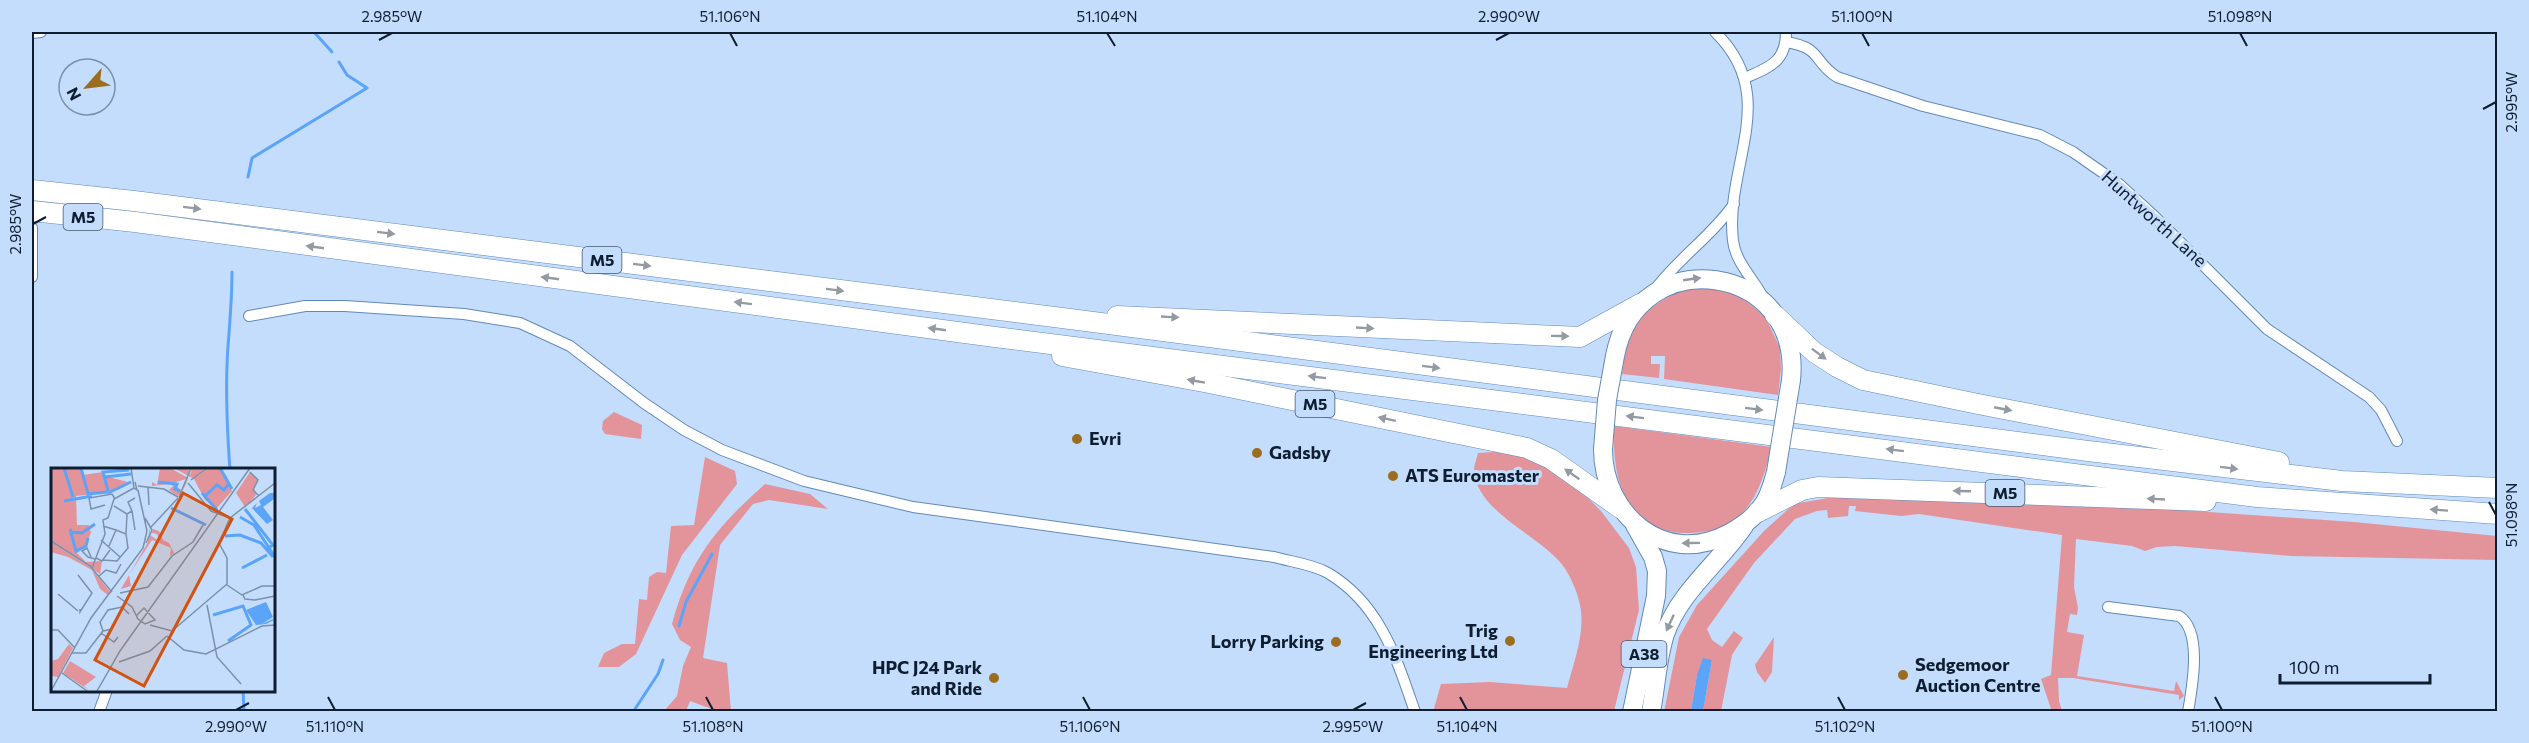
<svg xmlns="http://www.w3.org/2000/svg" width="2529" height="743" font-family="Commissioner,sans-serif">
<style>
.green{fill:#e3949b}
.water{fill:#5aa4fa}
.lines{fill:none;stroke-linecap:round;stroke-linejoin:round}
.stream{stroke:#5aa4fa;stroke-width:3}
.street-casing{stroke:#6289b8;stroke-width:12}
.primary-casing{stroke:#6289b8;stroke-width:20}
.highway-casing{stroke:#6289b8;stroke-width:21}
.street{stroke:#fff;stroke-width:10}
.primary{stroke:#fff;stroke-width:18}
.highway{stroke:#fff;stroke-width:20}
.primary-bridge-casing{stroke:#6289b8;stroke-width:20;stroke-linecap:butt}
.primary-bridge{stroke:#fff;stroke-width:18}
.oneway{fill:#939aa2}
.ticks{fill:none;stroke:#0e1e30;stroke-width:2}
.poi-dot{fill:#9c6c1f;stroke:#c4ddfc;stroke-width:2}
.labels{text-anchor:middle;stroke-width:6;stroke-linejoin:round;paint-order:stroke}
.shield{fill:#c4ddfc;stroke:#45576d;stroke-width:1.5}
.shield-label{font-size:16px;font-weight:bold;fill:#0e1e30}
.street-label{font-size:18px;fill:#0e1e30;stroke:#c4ddfc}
.poi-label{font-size:18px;font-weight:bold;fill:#0e1e30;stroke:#c4ddfc;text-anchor:start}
.inset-river{fill:none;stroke:#5aa4fa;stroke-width:3}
.inset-road{fill:none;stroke:#7b91aa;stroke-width:1.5}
.view{fill:#d25310;fill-opacity:0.15;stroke:#d25310;stroke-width:3}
.inset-edge{fill:none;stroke:#0e1e30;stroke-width:3}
.neatline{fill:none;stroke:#0e1e30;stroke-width:2}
.ticks-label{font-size:15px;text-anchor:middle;fill:#0e1e30}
</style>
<rect width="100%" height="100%" fill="#c4ddfc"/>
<g class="green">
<polygon points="1708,287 1737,294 1765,316 1780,348 1781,369 1778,395 1664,379 1665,356 1651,356 1651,364 1660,364 1659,378 1622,374 1626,348 1636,323 1645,312 1678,290"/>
<polygon points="614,412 642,425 641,439 605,434 602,429 603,421"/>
<path d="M1614,426L1772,447C1765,472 1758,500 1738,517C1725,529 1708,532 1691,533C1625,535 1612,480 1614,426Z"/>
<path d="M1511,451L1563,473L1601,511L1629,548L1636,567L1639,610L1614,711L1433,712L1441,684L1490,682L1567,688C1574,661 1587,629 1579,601C1577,591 1570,576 1564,567C1542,536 1477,513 1474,471C1474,465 1477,458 1478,453Z"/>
<polygon points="705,457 735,471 737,484 682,555 636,654 619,667 598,667 604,653 622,644 635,644 639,599 647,600 649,577 657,572 666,573 671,526 694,525"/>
<path d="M765,484L810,494L828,509L769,500L753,504L720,545L703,658L727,663L731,711H717L690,701L686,711H664L677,696L683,666L691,647L680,640L672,624C689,561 716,527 765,484Z"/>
<polygon points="1839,496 1959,502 2093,504 2354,522 2497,536 2497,560 2291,556 2175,546 2157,547 2145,551 2132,546 2076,539 2074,587 2078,608 2077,615 2070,614 2067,632 2084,635 2077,676 2174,691 2176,681 2184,696 2179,700 2179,695 2073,678 2058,678 2059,701 2062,711 2052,712 2041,679 2051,675 2062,535 1919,514 1901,516 1855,511 1856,506 1849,506 1848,516 1828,518 1827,510 1817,511 1795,519 1754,563 1707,629 1712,640 1722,647 1734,631 1743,638 1732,655 1721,711 1703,711 1712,660 1697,675 1691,711 1664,712 1679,637 1697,605 1765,530 1794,504"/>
<polygon points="1774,637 1772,672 1765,683 1757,672 1755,665"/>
</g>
<polygon class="water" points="1703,658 1712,660 1703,711 1691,711 1697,675"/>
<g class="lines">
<g class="stream">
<polyline points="314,32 332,52"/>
<polyline points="248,177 252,158 367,88 347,75 339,62"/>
<path d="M230,470C227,429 225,387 228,346C230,321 232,297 232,272"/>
<polyline points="679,626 686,602 712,554"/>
<polyline points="243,690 244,712"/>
<polyline points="633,712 658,674 663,660"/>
</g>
<g class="street-casing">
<g id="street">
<path d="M1715,32C1782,97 1724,165 1733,241C1736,264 1755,280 1765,301"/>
<polyline points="32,33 41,32"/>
<path d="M1786,42C1823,48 1812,61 1837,77L1923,106L2040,135L2073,152L2119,184L2154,216L2267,329L2369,397L2381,410L2397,441"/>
<path d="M1745,78C1770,67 1786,62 1786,32"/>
<polyline points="32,228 32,277"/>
<path d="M1653,292C1677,259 1711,237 1734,204"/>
<path d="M249,316L305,306H345L464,314L520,323L570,346L644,403L684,430L722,450L804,481L913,507L1274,557C1292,562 1312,564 1328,573C1380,604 1396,657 1415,712"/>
<path d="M2108,607L2179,616C2203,631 2192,688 2188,712"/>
<polyline points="99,712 107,690"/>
</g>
</g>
<g class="primary-casing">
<g id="primary">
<path d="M1615,356C1637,239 1803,263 1791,380"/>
<path d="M1603,449C1603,515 1664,567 1728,534C1743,526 1756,517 1765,502C1771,492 1773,482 1776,472"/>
<polyline points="1632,712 1656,596 1657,571 1653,557 1635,525"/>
<path d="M1651,712C1656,686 1657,659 1665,634C1680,591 1719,563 1744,526"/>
</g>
</g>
<g class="highway-casing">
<g id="highway">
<polyline points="32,190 134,201 1070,319 2088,451 2342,481 2498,488"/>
<polyline points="32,211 135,222 995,337 2257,497 2498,514"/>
<polyline points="1775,315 1814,352 1837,367 1863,380 1978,404 2279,462"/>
<polyline points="1117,316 1580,337 1640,304"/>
<polyline points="1062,356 1204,382 1527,448 1551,459 1620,508"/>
<polyline points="1758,512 1802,490 1818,487 2206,501"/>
</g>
</g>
<use href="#street" class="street"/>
<use href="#primary" class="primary"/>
<use href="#highway" class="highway"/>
<g class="primary-bridge-casing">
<g id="primary-bridge">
<polyline points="1603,449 1607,400 1615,356"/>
<polyline points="1776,472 1791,380"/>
</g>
</g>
<use href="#primary-bridge" class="primary-bridge"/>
</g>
<defs><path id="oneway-solid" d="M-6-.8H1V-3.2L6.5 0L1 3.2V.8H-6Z" transform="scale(1.5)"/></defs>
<g class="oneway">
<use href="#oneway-solid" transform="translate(192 208) rotate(7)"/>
<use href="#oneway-solid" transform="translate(386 233) rotate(7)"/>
<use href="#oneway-solid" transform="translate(315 247) rotate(-172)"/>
<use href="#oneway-solid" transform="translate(642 265) rotate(7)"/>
<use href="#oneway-solid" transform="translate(550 278) rotate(-172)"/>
<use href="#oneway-solid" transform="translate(1692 279) rotate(-8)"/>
<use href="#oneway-solid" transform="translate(835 290) rotate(7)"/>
<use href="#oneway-solid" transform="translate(743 303) rotate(-173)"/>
<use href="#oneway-solid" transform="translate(1170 317) rotate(3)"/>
<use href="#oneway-solid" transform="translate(1365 328) rotate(3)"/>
<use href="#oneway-solid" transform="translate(937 329) rotate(-172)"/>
<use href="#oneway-solid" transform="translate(1560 336) rotate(1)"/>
<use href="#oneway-solid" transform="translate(1819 354) rotate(37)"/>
<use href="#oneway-solid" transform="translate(1431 367) rotate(7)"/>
<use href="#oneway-solid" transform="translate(1317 377) rotate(-173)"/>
<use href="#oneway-solid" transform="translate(1196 381) rotate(-170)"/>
<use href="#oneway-solid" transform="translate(1754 409) rotate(7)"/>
<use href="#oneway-solid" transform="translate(2003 409) rotate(11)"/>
<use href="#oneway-solid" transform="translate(1635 417) rotate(-173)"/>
<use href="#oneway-solid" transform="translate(1387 419) rotate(-168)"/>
<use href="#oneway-solid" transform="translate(1895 450) rotate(-173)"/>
<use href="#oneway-solid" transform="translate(2229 468) rotate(7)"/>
<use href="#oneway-solid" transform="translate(1572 474) rotate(-145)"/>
<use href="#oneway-solid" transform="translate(1962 491) rotate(-178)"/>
<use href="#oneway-solid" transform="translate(2156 499) rotate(-177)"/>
<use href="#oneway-solid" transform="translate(2439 510) rotate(-176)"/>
<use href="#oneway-solid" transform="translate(1691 543) rotate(179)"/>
<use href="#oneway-solid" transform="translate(1670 623) rotate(115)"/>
</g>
<path class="ticks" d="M730,33L737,46M1107,33L1115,46M1862,33L1869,46M2240,33L2247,46M379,40L392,33M1496,40L1509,33M2483,109L2496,102M33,224L46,217M2489,502L2496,515M328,697L335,710M706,697L713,710M1083,697L1090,710M1460,697L1467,710M1838,697L1845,710M2215,697L2222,710M236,710L249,703M1353,710L1366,703"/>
<g class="poi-dot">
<circle cx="1077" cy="439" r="6"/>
<circle cx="1257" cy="453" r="6"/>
<circle cx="1393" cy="476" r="6"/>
<circle cx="1510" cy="641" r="6"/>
<circle cx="1336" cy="642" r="6"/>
<circle cx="1903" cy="675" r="6"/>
<circle cx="994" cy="678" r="6"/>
</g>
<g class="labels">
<g class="shield">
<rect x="63.5" y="204" width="39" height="26" rx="4.5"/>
<rect x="582.5" y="247" width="39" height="26" rx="4.5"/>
<rect x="1295.5" y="391" width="39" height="26" rx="4.5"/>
<rect x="1985.5" y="480" width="39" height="26" rx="4.5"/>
<rect x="1621.5" y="641" width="45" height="26" rx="4.5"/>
</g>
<g class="shield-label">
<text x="83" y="223">M5</text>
<text x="602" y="266">M5</text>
<text x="1315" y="410">M5</text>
<text x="2005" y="499">M5</text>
<text x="1644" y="660">A38</text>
</g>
<g class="street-label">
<text transform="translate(2154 219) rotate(42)" y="6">Huntworth Lane</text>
</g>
<g class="poi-label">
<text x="1089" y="445">Evri</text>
<text x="1269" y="459">Gadsby</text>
<text x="1405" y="482">ATS Euromaster</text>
<text x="1498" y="637" text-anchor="end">Trig<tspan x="1498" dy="21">Engineering Ltd</tspan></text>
<text x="1324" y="648" text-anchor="end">Lorry Parking</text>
<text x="1915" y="671">Sedgemoor<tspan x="1915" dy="21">Auction Centre</tspan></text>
<text x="982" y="674" text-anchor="end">HPC J24 Park<tspan x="982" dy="21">and Ride</tspan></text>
</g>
</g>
<g transform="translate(51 468)">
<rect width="224" height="224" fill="#c4ddfc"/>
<path d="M0,0H30L32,7L52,4L54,8L77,14L58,24L25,28L26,57H38L40,65L34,79L26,85L35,94L51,93L49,106L0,72ZM109,0H119L137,10L135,16L132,22L135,11L122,15L131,23L127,28L118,22L122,18L119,16L101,18V14L106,17ZM123,0H137L139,7L141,0H149L152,2L146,9L156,0H169L181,23L165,41L154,32L143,11ZM199,4L207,12L203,20L205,27L194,39L185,25ZM99,58V67L109,74L106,66L101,65L102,61L108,63L112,72L118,75L123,85L119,88L120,80L101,72L78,107L80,118L70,121L97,74ZM0,74L40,100L60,125L57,127L49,121L41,102L17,89L0,84ZM18,176L22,180L7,209L0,208V193L7,191ZM19,193L45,209L33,218L39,223L12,205Z" fill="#e3949b"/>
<path d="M219,25H223V31L212,39L222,52L216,56L201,40L206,35L204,40L210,37L208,33ZM215,134L222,149L211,156L222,151L223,152L215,156L205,157L195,142Z" fill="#5aa4fa"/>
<path class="inset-river" d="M13,0L22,29M30,0L37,26L57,24M169,0L181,21M54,9L80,6M107,14L126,16L124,21L129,23M57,23L52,4L78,2M57,25L80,14M151,25L166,42M153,29L166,17L173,22L177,17M13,33L41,28M120,40L155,57M194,41L222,77L217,80M189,49L203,57L224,89M19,61L25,83L35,78L37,70M19,64L31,65L44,56M174,68L189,67L210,75L222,89M191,100L216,87M162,147L192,138L200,157L177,173"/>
<path class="inset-road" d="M80,0L83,20L86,22L84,14M199,4L207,12L202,22L208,28M140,12L156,0M137,15L160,43L179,50M87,18L113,21L127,29M97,19L98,37M128,29L140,0M54,37L40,41L38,30L61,26L64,31M63,38L76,46L75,66M81,43L84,62M76,46L81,43L77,34L84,30M94,50L101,62L95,75M179,50L224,15M52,58L65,62L58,78M100,59L127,30M50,72L69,89M0,73L39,98L61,124M40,89L36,80L31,83L37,89L44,91M45,90L51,93L59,82M52,92L66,93L77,80L75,66L65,62M41,100L54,66L52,52L57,50L63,31L83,20M27,107L41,125L29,144V141M48,108L55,102L65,105L70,96M176,117L191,127L211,118H224M69,125L97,119L121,88L142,74L152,57M7,126L27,143M192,127L194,131L204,132L224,128M66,128L81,139L87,151L94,156L104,152L93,140L85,148M156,137L166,189L190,216M99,157L121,163L176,116V90L168,75L179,50M61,161L52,163L49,154L57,142L71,139L78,146M0,162H7L24,180M50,165L63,174L67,169M116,168L133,182L155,186L211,158L224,157M21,185H35L52,163M68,194L99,183L116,168M11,205L36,223M0,223L40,150L92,80L96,63L87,22M46,223L69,183L199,0"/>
<path class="view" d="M132,25L181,51L93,218L44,192Z"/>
<rect width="224" height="224" class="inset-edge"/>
</g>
<rect width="2529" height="743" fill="none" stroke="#c4ddfc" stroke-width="66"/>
<g transform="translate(87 87) rotate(242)"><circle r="28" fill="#c4ddfc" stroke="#7b91aa" stroke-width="1.5"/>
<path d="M0-4.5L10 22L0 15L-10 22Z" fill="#9c6c1f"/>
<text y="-9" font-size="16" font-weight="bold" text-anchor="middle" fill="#0e1e30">N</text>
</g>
<path d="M2280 674v9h150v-9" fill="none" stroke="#0e1e30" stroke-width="3"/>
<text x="2289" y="674" font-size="18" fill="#0e1e30" stroke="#c4ddfc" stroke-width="4.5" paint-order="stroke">100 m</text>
<rect x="33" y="33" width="2463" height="677" class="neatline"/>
<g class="ticks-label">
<text x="392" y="22">2.985°W</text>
<text x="730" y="22">51.106°N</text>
<text x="1107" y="22">51.104°N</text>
<text x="1509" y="22">2.990°W</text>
<text x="1862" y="22">51.100°N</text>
<text x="2240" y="22">51.098°N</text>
<text transform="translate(2512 102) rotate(-90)" y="5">2.995°W</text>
<text transform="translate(16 224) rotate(-90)" y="5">2.985°W</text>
<text transform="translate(2512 515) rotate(-90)" y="5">51.098°N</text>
<text x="236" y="732">2.990°W</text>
<text x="335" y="732">51.110°N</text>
<text x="713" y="732">51.108°N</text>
<text x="1090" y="732">51.106°N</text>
<text x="1353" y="732">2.995°W</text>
<text x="1467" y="732">51.104°N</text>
<text x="1845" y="732">51.102°N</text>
<text x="2222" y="732">51.100°N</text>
</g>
</svg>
